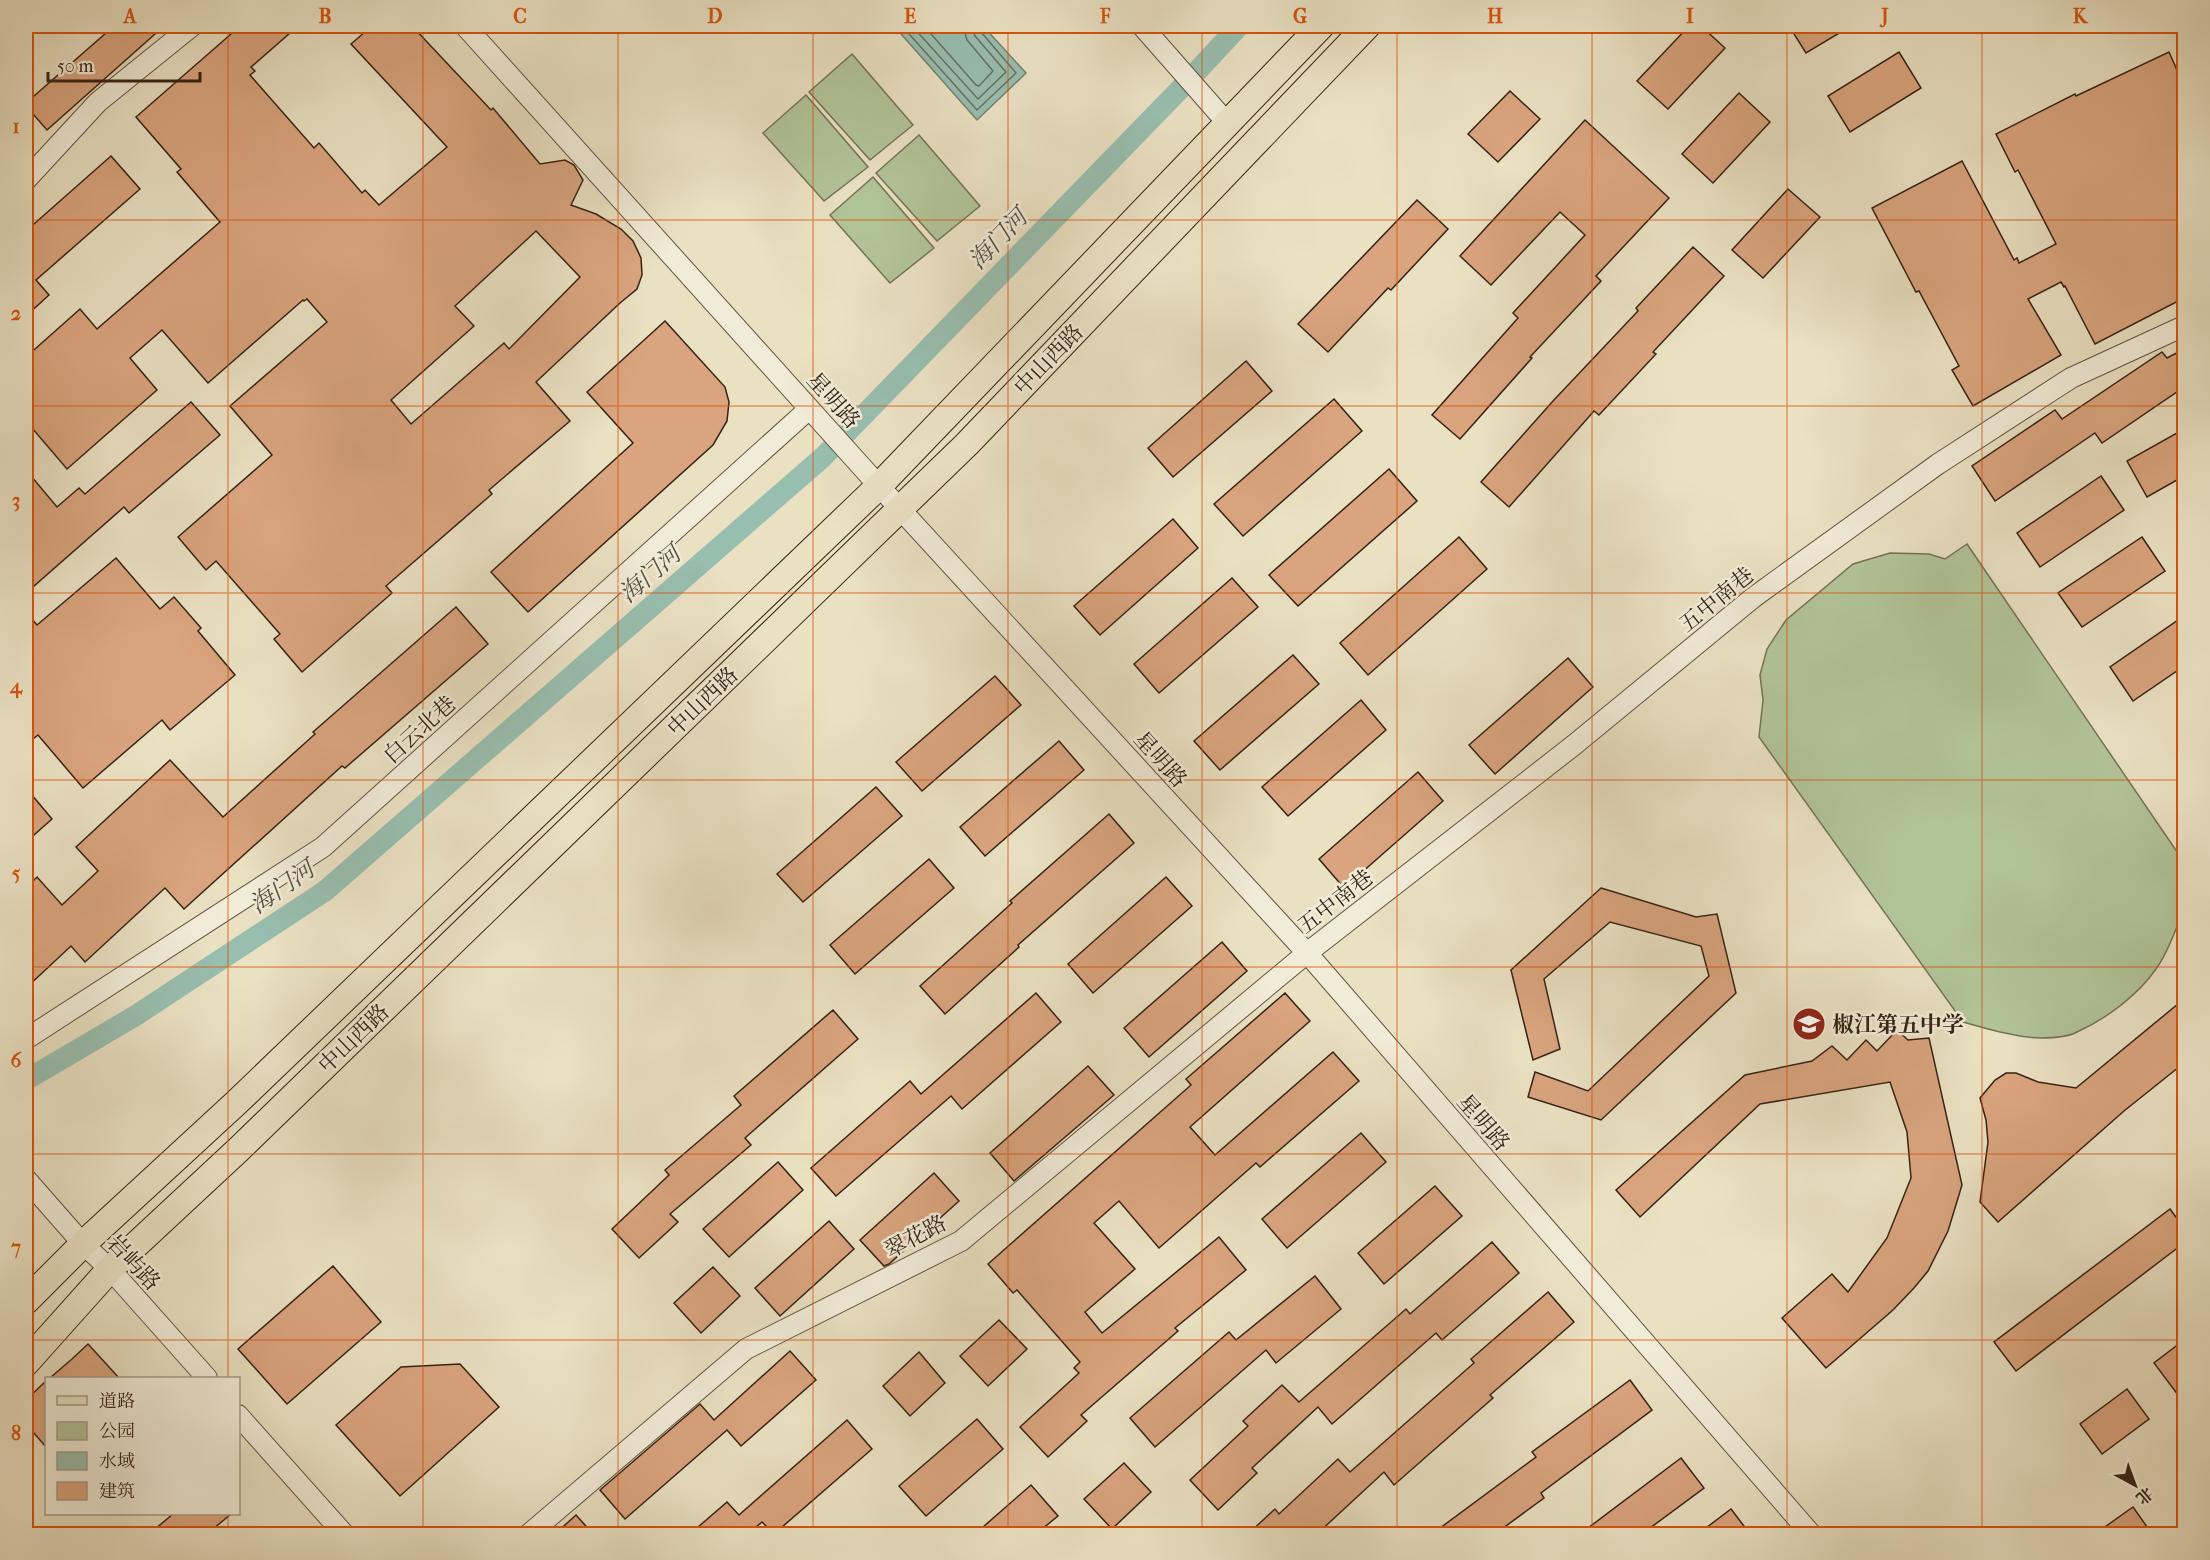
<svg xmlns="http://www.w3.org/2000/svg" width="2210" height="1560" font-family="'IM FELL French Canon','Noto Serif SC',serif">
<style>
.green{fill:#b1c498;stroke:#747356;stroke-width:1.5}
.water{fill:#98beaf;stroke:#718071;stroke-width:1.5}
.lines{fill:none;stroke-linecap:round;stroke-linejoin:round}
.shore{stroke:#677062;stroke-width:1.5}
.canal{stroke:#98beaf;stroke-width:21}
.building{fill:#d9a47e;stroke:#362214;stroke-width:1.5;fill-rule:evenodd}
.minor-casing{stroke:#635240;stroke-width:22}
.major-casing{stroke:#362214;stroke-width:28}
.minor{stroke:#f1ecd8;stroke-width:20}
.major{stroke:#eae1c3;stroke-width:26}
.grid{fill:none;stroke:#d6540d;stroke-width:1.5;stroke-opacity:0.55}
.labels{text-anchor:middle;stroke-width:5;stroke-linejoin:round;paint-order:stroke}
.street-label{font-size:22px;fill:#362214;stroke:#f1ecd8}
.poi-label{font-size:22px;font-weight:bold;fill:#362214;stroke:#f1ecd8;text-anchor:start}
.water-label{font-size:24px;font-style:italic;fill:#535142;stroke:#f1ecd8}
.neatline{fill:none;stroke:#d6540d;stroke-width:2}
.grid-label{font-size:20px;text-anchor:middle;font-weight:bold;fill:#d6540d}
</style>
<rect width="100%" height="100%" fill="#eae1c3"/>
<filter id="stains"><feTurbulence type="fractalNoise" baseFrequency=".00333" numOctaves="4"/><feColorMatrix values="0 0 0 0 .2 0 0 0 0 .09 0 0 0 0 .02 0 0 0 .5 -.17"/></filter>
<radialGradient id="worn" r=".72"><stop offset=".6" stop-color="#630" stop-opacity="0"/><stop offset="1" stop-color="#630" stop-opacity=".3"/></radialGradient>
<g class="green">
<polygon points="852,54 913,125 870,160 809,92"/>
<polygon points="806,95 868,167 824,201 763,133"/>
<polygon points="919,135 980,206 937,241 876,173"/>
<polygon points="873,177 934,248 890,283 830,215"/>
<path d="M1967,544L2184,862V916L2180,919C2173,936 2167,954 2156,969C2138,995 2106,1019 2077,1032C2068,1037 2051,1038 2040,1038C2014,1037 1988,1029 1963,1022L1759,737L1763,700L1760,675L1767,649L1786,620L1853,564L1890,553L1929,554L1945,559Z"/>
</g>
<polygon class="water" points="894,26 983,26 1026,73 977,120"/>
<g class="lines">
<g class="shore">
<polyline points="902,26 977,110 1016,73 981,32 979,26"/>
<polyline points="912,26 978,99 1006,72 975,36 972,26"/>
<polyline points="924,26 976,85 979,86 993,71 967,40 963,26"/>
</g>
<polyline class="canal" points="26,1080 135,1016 325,891 823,457 1187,82 1239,26"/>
</g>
<g class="building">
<polygon points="114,26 164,26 47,130 26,106 26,103"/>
<path d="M237,26H298L251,67L255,71L250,75L314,148L319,143L362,193L365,190L379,205L447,147L351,44L372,26H412L491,110L493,108L540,164L565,160L574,165L583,180L571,205L596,214L621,229L633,241L641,258L642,275L637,289L620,303L536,382L570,421L489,490L492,494L386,586L392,593L302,672L274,639L280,634L216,561L206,570L178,537L272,455L230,406L327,322L307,299L304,301L303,300L208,383L162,330L130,358L157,390L67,469L26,421V357L80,309L97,329L220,222L177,172L181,169L136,117L231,34L229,33ZM536,231L580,277L509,349L504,343L411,424L391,400L474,326L455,306Z"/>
<polygon points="1689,26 1701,26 1725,48 1668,109 1637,81"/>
<polygon points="1789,26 1851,26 1806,53"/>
<polygon points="1899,52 1921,88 1850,132 1828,96"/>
<polygon points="2169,52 2184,86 2184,298 2095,344 2065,286 2064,287 2061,282 2028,299 2061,355 1973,406 1952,370 1959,366 1919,291 1916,292 1872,208 1962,161 2014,260 2017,258 2019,263 2056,244 2018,170 2015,172 1996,134 2075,94 2076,96"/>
<polygon points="1510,91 1540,119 1498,162 1468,134"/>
<polygon points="1739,93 1770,122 1713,183 1682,154"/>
<polygon points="1585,120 1669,198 1596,276 1601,281 1530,357 1532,358 1460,439 1432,415 1518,318 1513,313 1585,235 1560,212 1491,285 1460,256"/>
<polygon points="111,156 140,189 36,280 49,295 26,316 26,231"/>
<polygon points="1788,189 1820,217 1763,278 1732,250"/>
<polygon points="1417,200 1448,229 1391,290 1388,288 1328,352 1298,324"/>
<polygon points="1693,247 1724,276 1653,352 1656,354 1599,415 1594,411 1509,507 1481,482 1553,401 1638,311 1636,308"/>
<polygon points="665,321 725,387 729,402 727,421 713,445 528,612 491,572 633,443 587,392"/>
<polygon points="2184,349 2184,387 2102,443 2095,433 1995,501 1972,466 2055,410 2062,419 2162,352 2167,358"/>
<polygon points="1246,361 1272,391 1173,477 1148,448"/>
<polygon points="1334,399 1362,431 1243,536 1214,504"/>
<polygon points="191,402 220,435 129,513 124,507 26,593 26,470 57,507 79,488 85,494"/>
<polygon points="2184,429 2184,476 2147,497 2127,461"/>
<polygon points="1389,469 1417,501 1298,606 1269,575"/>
<polygon points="2101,476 2124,510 2040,567 2017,533"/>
<polygon points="1173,519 1198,548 1100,635 1074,606"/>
<polygon points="1459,537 1487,569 1368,675 1340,643"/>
<polygon points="2142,537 2165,571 2082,627 2058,593"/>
<polygon points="116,558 160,609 174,597 201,628 198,631 235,675 170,730 162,720 83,788 38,735 33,739 26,730 26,612 37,625"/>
<polygon points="1232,578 1258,607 1159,693 1134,664"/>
<polygon points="456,607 488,644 345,768 342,766 184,909 165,888 85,962 71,946 26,988 26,888 37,877 62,905 98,871 76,847 170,760 223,817 315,734 313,732"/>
<polygon points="2184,616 2184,666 2133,701 2110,667"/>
<polygon points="1293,655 1319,684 1220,770 1194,741"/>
<polygon points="1568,658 1593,687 1495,774 1469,745"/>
<polygon points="995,676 1021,705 922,791 896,762"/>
<polygon points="1361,700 1386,730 1288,816 1262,787"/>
<polygon points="1059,741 1084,770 985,856 960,827"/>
<polygon points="1418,772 1443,801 1344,888 1319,859"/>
<polygon points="876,787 902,816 803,902 777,874"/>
<polygon points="26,788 52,819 26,842"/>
<polygon points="1109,814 1134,843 1018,945 1019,947 945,1014 920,986 1012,903 1010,901"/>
<polygon points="929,859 954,888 855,974 830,945"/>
<polygon points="1166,877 1192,906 1093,993 1068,964"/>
<polygon points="1601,888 1696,917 1717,914 1736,993 1601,1120 1528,1097 1535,1072 1588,1091 1709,976 1701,946 1610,922 1544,979 1560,1049 1533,1060 1511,970"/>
<polygon points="1222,942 1247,971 1149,1057 1124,1028"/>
<polygon points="1036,993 1061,1022 962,1109 951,1096 836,1196 811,1168 910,1081 921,1094"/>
<polygon points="1285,993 1310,1021 1190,1127 1215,1155 1333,1052 1359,1081 1260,1167 1256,1163 1159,1248 1119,1201 1094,1223 1135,1269 1085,1312 1102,1333 1219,1237 1246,1270 1175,1328 1178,1331 1081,1415 1087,1421 1048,1457 1020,1427 1079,1373 1074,1368 1080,1362 1017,1290 1013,1293 988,1264 1191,1085 1186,1079"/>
<polygon points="2184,999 2184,1063 2124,1111 1998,1222 1980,1202 1988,1142 1986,1120 1980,1098 1995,1080 2006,1073 2016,1073 2038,1082 2076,1088"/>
<polygon points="833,1010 858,1039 745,1138 751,1145 670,1214 678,1222 639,1258 612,1229 669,1175 665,1170 741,1105 734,1096"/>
<polygon points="1897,1030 1908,1040 1929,1038 1962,1185 1948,1231 1928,1271 1914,1288 1893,1310 1826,1368 1782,1318 1832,1274 1848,1292 1887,1238 1911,1178 1907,1132 1890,1082 1760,1104 1640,1217 1616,1190 1745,1075 1812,1061 1832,1046 1847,1060 1866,1040 1877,1051"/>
<polygon points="1088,1066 1114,1095 1014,1181 990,1153"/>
<polygon points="1361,1133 1386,1162 1287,1248 1262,1219"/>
<polygon points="778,1162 803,1190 729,1257 703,1229"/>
<polygon points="934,1173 959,1201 889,1264 884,1266 860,1240"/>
<polygon points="1435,1186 1462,1216 1384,1284 1358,1253"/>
<polygon points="2170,1209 2184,1228 2184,1243 2016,1371 1994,1342"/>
<polygon points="829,1221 854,1249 780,1316 755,1288"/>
<polygon points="1492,1242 1519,1273 1442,1340 1436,1333 1332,1424 1318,1407 1252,1468 1257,1473 1218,1510 1190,1480 1248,1426 1243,1421 1282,1385 1299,1402 1406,1309 1410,1314"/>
<polygon points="333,1266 381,1322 287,1404 238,1349"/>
<polygon points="713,1267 740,1296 701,1333 674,1303"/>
<polygon points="1315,1276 1341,1309 1276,1363 1266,1350 1155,1447 1130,1418 1229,1332 1236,1340"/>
<polygon points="1548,1292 1574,1322 1490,1395 1493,1398 1394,1485 1384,1472 1317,1534 1248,1534 1275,1509 1279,1514 1338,1459 1350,1472 1474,1363 1471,1359"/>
<polygon points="999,1320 1027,1349 988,1386 960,1356"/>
<polygon points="2184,1340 2184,1403 2154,1363"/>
<polygon points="88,1344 119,1378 50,1378 72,1359"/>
<polygon points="790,1351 816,1380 741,1446 727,1430 625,1519 600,1490 700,1404 714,1420"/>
<polygon points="919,1352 945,1383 910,1416 883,1386"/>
<polygon points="460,1364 499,1407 400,1496 336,1425 401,1367"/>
<polygon points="1630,1380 1652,1410 1541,1493 1544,1498 1495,1534 1432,1534 1536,1457 1532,1452"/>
<polygon points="46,1381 46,1447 26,1424 26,1400"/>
<polygon points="2127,1389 2149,1419 2102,1454 2080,1424"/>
<polygon points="977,1419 1003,1449 926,1516 899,1486"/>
<polygon points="847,1420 872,1449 774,1534 762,1522 748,1534 690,1534 727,1502 739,1515"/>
<polygon points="1681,1458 1704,1488 1642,1534 1580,1534"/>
<polygon points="1124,1463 1151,1492 1112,1529 1084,1499"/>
<polygon points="1031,1485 1058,1516 1036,1534 975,1534"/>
<polygon points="2133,1507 2152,1534 2095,1534"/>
<polygon points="1731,1509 1750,1534 1698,1534"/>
<polygon points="173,1514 231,1514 207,1534 149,1534"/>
<polygon points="576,1515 593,1534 555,1534"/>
</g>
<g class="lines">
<g class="minor-casing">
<g id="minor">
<polyline points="465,26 879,486 1307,953 1811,1534"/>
<polyline points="1142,26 1228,124"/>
<polyline points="26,180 98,102 192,26"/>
<polyline points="26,1039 323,847 809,409"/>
<polyline points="26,1179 83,1244 110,1269 207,1378"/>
<polyline points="238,1415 344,1534"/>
<polyline points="529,1534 746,1349 961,1241 1307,953 1574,745 1754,597 1938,464 2071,378 2184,326"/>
</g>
</g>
<g class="major-casing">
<g id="major">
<polyline points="26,1301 83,1244 236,1103 879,486 1321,26"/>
<polyline points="26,1363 110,1269 238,1150 967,444 1367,26"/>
</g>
</g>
<use href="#minor" class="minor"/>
<use href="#major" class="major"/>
</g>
<path class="grid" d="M228,26V1378M423,26V1534M618,26V1534M813,26V1534M1008,26V1534M1202,26V1534M1397,26V1534M1592,26V1534M1787,26V1534M1982,26V1534M26,220H2184M26,406H2184M26,593H2184M26,780H2184M26,967H2184M26,1154H2184M26,1340H2184M228,1514V1534"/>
<defs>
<g id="school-disc" transform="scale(1.725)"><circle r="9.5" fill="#8f2418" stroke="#f1ecd8"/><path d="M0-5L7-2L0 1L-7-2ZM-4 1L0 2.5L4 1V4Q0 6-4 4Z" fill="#fff"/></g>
</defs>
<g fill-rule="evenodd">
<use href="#school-disc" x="1809" y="1024"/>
</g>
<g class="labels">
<g class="street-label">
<text transform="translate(1048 359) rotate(-46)" y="8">中山西路</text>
<text transform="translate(834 400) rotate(48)" y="8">星明路</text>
<text transform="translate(1716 599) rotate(-39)" y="8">五中南巷</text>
<text transform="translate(702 701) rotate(-44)" y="8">中山西路</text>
<text transform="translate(419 729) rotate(-42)" y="8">白云北巷</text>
<text transform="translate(1161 759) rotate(48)" y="8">星明路</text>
<text transform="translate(1335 901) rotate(-38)" y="8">五中南巷</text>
<text transform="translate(353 1038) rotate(-44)" y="8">中山西路</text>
<text transform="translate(1484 1122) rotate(49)" y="8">星明路</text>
<text transform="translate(915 1236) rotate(-28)" y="8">翠花路</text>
<text transform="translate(134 1262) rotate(47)" y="8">岩屿路</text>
</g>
<g class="poi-label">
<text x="1832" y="1032">椒江第五中学</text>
</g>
<g class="water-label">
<text transform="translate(998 239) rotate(-46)" y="8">海门河</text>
<text transform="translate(650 574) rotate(-41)" y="8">海门河</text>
<text transform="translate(282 887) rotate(-35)" y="8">海门河</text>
</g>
</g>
<rect width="2210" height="1560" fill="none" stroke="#eae1c3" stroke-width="66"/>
<rect x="45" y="1377" width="195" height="138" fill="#f1ecd8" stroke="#a69b8a" stroke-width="1.5"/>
<rect x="57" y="1396" width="30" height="9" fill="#eae1c3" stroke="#a69b8a" stroke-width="1.5"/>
<text x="99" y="1407" font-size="18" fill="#362214">道路</text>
<rect x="57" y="1422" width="30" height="18" fill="#b1c498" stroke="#a69b8a" stroke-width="1.5"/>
<text x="99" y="1437" font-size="18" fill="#362214">公园</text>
<rect x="57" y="1452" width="30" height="18" fill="#98beaf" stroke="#a69b8a" stroke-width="1.5"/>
<text x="99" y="1467" font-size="18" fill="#362214">水域</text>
<rect x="57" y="1482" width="30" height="18" fill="#d9a47e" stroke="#a69b8a" stroke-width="1.5"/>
<text x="99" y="1497" font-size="18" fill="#362214">建筑</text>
<g transform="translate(2135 1485) rotate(139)" stroke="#f1ecd8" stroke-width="4.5" paint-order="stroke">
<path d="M0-4.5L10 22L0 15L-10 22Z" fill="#362214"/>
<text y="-9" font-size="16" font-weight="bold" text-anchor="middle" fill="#362214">北</text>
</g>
<path d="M48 72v9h152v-9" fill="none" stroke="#362214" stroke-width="3"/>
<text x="57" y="72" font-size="18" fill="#362214" stroke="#f1ecd8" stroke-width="4.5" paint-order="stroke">50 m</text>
<rect x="33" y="33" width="2144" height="1494" class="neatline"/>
<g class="grid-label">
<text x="130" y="23">A</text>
<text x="325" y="23">B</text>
<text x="520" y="23">C</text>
<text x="715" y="23">D</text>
<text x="910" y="23">E</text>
<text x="1105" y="23">F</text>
<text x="1300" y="23">G</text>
<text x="1495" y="23">H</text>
<text x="1690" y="23">I</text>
<text x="1885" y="23">J</text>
<text x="2080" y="23">K</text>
<text x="16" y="133">1</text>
<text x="16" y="320">2</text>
<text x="16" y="507">3</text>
<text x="16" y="693">4</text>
<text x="16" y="880">5</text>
<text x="16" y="1067">6</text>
<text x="16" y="1254">7</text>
<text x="16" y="1440">8</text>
</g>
<rect width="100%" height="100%" filter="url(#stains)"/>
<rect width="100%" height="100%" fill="url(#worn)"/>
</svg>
